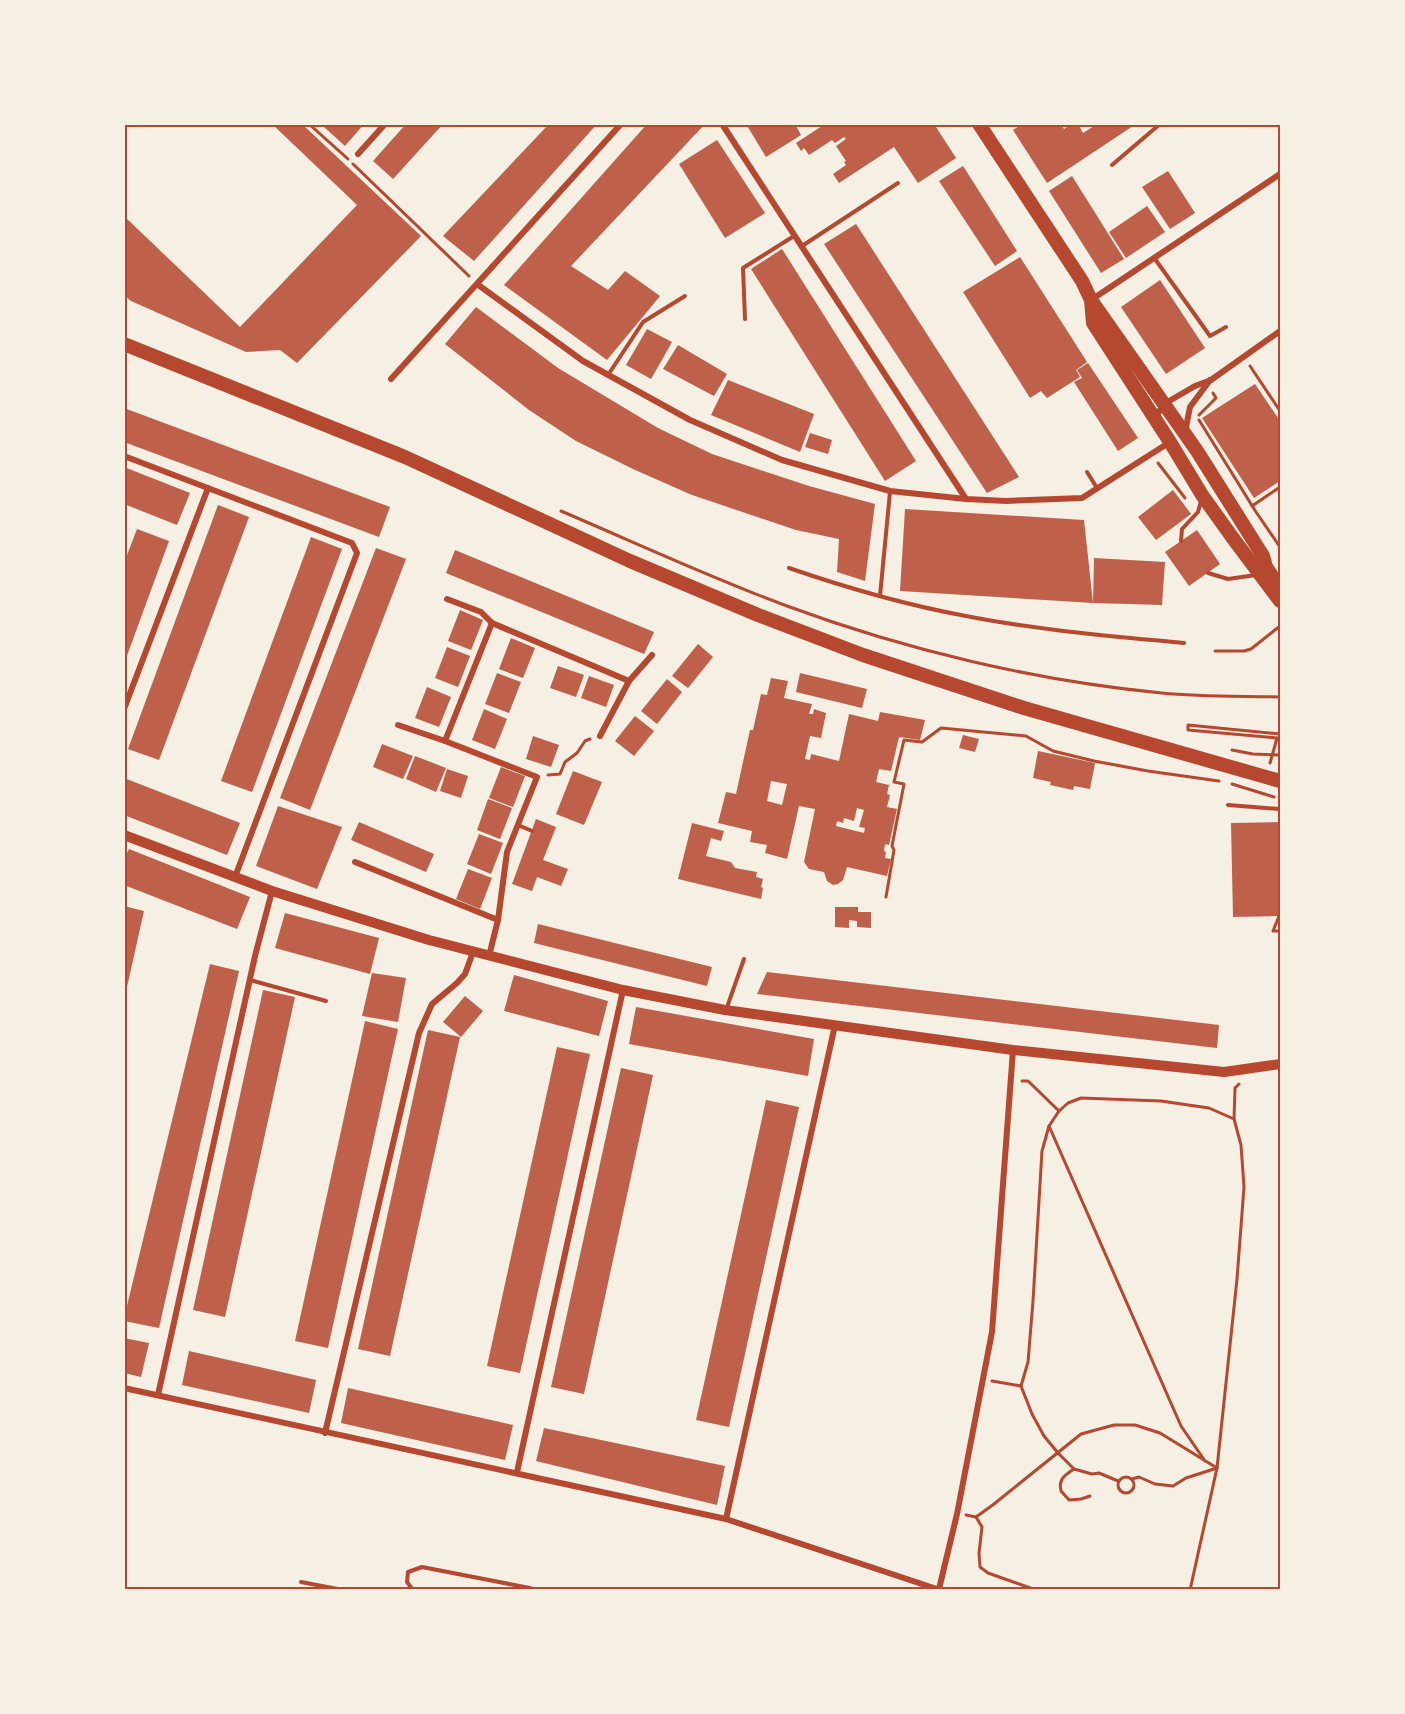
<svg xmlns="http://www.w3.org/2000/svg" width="1405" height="1714" font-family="Bitter,serif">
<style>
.building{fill:#bf614a;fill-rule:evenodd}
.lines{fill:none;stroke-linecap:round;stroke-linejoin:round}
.path{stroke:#b5482f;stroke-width:3}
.service{stroke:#b5482f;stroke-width:4}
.minor{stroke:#b5482f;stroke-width:6}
.tertiary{stroke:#b5482f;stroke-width:10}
.primary{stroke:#b5482f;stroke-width:14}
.neatline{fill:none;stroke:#b5482f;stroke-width:2}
</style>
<rect width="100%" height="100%" fill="#f6efe4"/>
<g class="building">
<polygon points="272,124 302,124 421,236 297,363 280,350 246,352 131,301 124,295 124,216 240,327 357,205"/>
<polygon points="327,124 364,124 345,146 324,127"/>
<polygon points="406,124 443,124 393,179 373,161"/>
<polygon points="549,124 597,124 474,261 443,236"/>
<polygon points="647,124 705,124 571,266 608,290 625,271 660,296 607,360 504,285"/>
<polygon points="746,124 795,124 801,135 766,157"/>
<polygon points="825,124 934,124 956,158 918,183 894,147 839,183 833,174 846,165 844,162 846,161 836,146 846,139 844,137 835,143 832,140 809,155 804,148 801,151 796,143"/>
<polygon points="1022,124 1061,124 1064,129 1072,124 1078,124 1083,133 1097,124 1136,124 1047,183 1013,130"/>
<polygon points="717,140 765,213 725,238 679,164"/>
<polygon points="963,166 1017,251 995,266 939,181"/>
<polygon points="1168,171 1195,213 1170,229 1142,187"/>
<polygon points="1072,176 1124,259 1101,273 1049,191"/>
<polygon points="1147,206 1165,232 1126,258 1109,232"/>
<polygon points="856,224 1019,477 987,493 824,244"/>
<polygon points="782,249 916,461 885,481 751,269"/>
<polygon points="1020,257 1087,362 1076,370 1080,377 1047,398 1041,391 1030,398 963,292"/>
<polygon points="1160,280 1205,348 1166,374 1121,307"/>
<polygon points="476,307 558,368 658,428 712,454 809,486 875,504 865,581 837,572 839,539 796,530 692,495 633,469 576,441 529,410 445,344"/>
<polygon points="647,329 672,342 651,379 626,365"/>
<polygon points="678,345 727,374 714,396 663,369"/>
<polygon points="1088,363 1138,438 1118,451 1074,382 1082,378 1077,370"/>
<polygon points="728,380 814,414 800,452 711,415"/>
<polygon points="1255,384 1280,421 1280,481 1254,498 1202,418"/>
<polygon points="124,408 390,507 379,537 124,442"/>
<polygon points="810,433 832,440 828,454 805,447"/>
<polygon points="124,467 190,493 177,525 124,504"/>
<polygon points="1173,490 1191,514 1156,540 1138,517"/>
<polygon points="218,505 249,517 159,760 128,749"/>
<polygon points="905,509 1084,520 1093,603 1094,558 1165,562 1162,605 1093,603 900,591"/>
<polygon points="137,529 169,541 125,661 124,563"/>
<polygon points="1197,530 1220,564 1189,586 1165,552"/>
<polygon points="311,537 342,549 252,792 221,781"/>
<polygon points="376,548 406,559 310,810 280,798"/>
<polygon points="455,550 654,632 644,654 446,573"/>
<polygon points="460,610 483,620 471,650 448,641"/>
<polygon points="511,638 535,648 523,678 499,669"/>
<polygon points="698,644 713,657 688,688 672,676"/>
<polygon points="447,647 470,656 458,687 435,678"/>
<polygon points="558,666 584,675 576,697 550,688"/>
<polygon points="497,673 521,682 509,713 485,704"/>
<polygon points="800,673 867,689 862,708 796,692"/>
<polygon points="589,676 614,685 606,707 581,698"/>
<path d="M771,678L788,681L784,698L812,704L809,714H813L814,709L826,713L821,738L810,736L805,759L810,760L811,754L839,761L849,714L878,721L880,712L925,720L920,740L899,737L891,771L879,769L876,782L889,785L887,794L890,795L887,807L897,809L889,845L885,844L884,851L886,852L885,858L891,859L887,876L847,867L843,880L838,884L833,885L827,881L824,872L809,869L804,862L815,809L799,806L787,859L765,853L767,845L750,842L752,831L718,823L726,792L736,794L750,730H753L761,694L767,695ZM771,781L787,784L782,805L767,801ZM857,808L864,810L859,827L865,828L864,833L836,826L837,821L843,823L844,818L854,821Z"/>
<polygon points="667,679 682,692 657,724 641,711"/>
<polygon points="427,687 451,697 439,727 415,718"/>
<polygon points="484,709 507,719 495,749 472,740"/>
<polygon points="635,716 654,731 634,756 615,741"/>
<polygon points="963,735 979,739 975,752 959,748"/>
<polygon points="533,736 559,745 551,767 526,759"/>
<polygon points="382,744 413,756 403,779 373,767"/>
<polygon points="1038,751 1095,763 1090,789 1074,786 1073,790 1050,785 1051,782 1033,778"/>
<polygon points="415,756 446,768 436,792 406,779"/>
<polygon points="501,767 525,776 513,807 489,798"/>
<polygon points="447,769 468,776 461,798 440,791"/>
<polygon points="573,771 602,782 584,825 556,814"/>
<polygon points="124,778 240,823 227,855 124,815"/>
<polygon points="488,799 512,808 500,839 477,830"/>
<polygon points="278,806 342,827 317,889 256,866"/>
<polygon points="536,819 556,827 543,860 568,869 561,886 537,877 532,891 512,884"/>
<polygon points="359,822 434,854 426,872 351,840"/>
<polygon points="1280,822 1280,916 1233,917 1231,823"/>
<polygon points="692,823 724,831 721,841 711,838 706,856 731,862 735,868 757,872 756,877 763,879 761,887 763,888 761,899 678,879"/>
<polygon points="479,834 503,843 491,874 467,864"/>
<polygon points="129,849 250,897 237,929 124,885 124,859"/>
<polygon points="468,869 492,878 480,909 456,899"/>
<polygon points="124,906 144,911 125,996 124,996"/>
<polygon points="835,907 858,907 858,912 871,912 871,928 857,927 857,921 849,920 849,928 835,927"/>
<polygon points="285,913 379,938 370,974 275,948"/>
<polygon points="538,924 712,967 707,986 534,943"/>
<polygon points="210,964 239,971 159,1328 124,1321 124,1318"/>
<polygon points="767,972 1219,1025 1217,1048 757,994"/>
<polygon points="372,973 406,978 398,1022 362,1016"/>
<polygon points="514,975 608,1001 599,1036 504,1011"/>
<polygon points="263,990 295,997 225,1317 193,1310"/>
<polygon points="465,996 483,1011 461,1037 443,1022"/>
<polygon points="636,1007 814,1039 808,1076 629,1044"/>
<polygon points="365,1021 398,1029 328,1348 295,1341"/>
<polygon points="428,1030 460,1037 390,1356 358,1349"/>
<polygon points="557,1047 590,1054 520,1373 487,1366"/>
<polygon points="621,1068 653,1075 584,1394 551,1387"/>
<polygon points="766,1100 799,1107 729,1427 696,1420"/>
<polygon points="124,1338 149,1343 141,1377 124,1373"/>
<polygon points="189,1351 316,1380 309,1413 182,1385"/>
<polygon points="348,1388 513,1425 505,1460 341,1423"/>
<polygon points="544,1428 725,1466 717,1505 536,1461"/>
</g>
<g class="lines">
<g class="path">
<polyline points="309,124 348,159"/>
<polyline points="353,164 469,276"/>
<polyline points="1250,366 1280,411"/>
<polyline points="1199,415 1216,398 1213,393"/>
<polyline points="1199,420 1256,512 1280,547"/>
<polyline points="1158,463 1185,498"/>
<polyline points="1252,506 1280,487"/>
<path d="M561,511C636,543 711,578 787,606C906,650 1036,681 1162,693C1201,697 1241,696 1280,697"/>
<polyline points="1215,651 1244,651 1251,649 1280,626"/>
<polyline points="1232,750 1253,754 1280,755"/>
<polyline points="1270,763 1277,738 1188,730 1188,725 1280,734"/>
<polyline points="548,775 560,774 565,762 577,753 585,741 590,739"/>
<polyline points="1232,784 1274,797"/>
<polyline points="886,897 894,850 892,846 904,784 894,782 904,740 922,742 941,728 1026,736 1053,751 1094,761 1148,771 1219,781"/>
<polyline points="1279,916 1273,931 1280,931"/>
<polyline points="1059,1111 1068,1103 1081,1098 1161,1101 1209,1108 1234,1119"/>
<polyline points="1049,1126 1181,1426 1205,1461"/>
<polyline points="992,1381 1021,1386 1032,1414 1044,1436 1058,1453 1074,1469 1092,1474 1099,1473 1118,1481"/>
<polyline points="1021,1386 1028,1362 1033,1301 1042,1151 1049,1126 1059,1111 1028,1081 1022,1081"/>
<path d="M1074,1469C1065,1475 1058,1479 1061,1491L1069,1500L1081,1499L1090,1496"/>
<circle cx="1126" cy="1485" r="8"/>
<polyline points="1132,1479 1139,1477 1155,1484 1173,1486 1186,1478 1217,1468"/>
<polyline points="966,1515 976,1517 994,1504 1081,1434 1114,1425 1135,1425 1160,1433 1217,1468"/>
<polyline points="976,1517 982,1527 979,1553 980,1567 988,1573 1036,1590"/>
<polyline points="1190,1590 1217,1468 1237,1279 1244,1187 1241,1145 1234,1119 1235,1088 1239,1084"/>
</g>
<g class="service">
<polyline points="1112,165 1160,124"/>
<polyline points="802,246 898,183"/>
<polyline points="1155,259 1210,336 1226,327"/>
<polyline points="745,319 743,268 794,236"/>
<polyline points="608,375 643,322 685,296"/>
<polyline points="1087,472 1097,488"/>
<polyline points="1181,541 1182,529 1198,512 1201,501"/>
<path d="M789,568C847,588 906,605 966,616C1037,630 1111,636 1184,643"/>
<polyline points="1208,573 1228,579 1256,575"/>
<polyline points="880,596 890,492"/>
<polyline points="1228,805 1280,809"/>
<polyline points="518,825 532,831"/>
<polyline points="250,980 326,1001"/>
<polyline points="726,1010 744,959"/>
<polyline points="301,1582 343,1590"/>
<polyline points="413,1590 407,1582 408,1572 422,1567 530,1588"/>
</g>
<g class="minor">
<polyline points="722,124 966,499"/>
<polyline points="358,154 385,124"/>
<polyline points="477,284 583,361 690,420 782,460 890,491 966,499 1006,501 1082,498 1170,442"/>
<polyline points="1091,300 1280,174"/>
<polyline points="391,379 621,124"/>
<polyline points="1154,419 1164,404 1195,386 1211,380 1280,331"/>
<polyline points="1185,432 1190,407 1210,380"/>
<polyline points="124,456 352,543 357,553 235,877"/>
<polyline points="447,599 481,612 492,623"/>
<polyline points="124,709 208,488"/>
<polyline points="398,725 445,741 537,777 507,852 498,920 489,956"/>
<polyline points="600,736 629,681 652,655"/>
<polyline points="445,741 492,623 629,681"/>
<polyline points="355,862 498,920"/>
<polyline points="124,1388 726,1519 940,1590"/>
<polyline points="158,1395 255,956 272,891"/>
<polyline points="325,1433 419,1033 432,1004 457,983 465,974 473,952"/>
<polyline points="517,1472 623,990"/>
<polyline points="726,1519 835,1025"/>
<polyline points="939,1589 957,1514 992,1332 1013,1050"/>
</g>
<polyline class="tertiary" points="124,835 272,891 429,940 623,990 725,1010 1013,1050 1224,1072 1280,1064"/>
<g class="primary">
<polyline points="979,124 1082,281 1091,300 1197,451 1263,556 1266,567 1280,588"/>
<polyline points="1091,300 1093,323 1170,442 1202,495 1232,537 1280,601"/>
<polyline points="124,344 405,457 630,561 758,615 863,655 1024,708 1280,781"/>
</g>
</g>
<rect width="1405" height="1714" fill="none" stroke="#f6efe4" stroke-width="252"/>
<rect x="126" y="126" width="1153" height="1462" class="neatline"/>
</svg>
